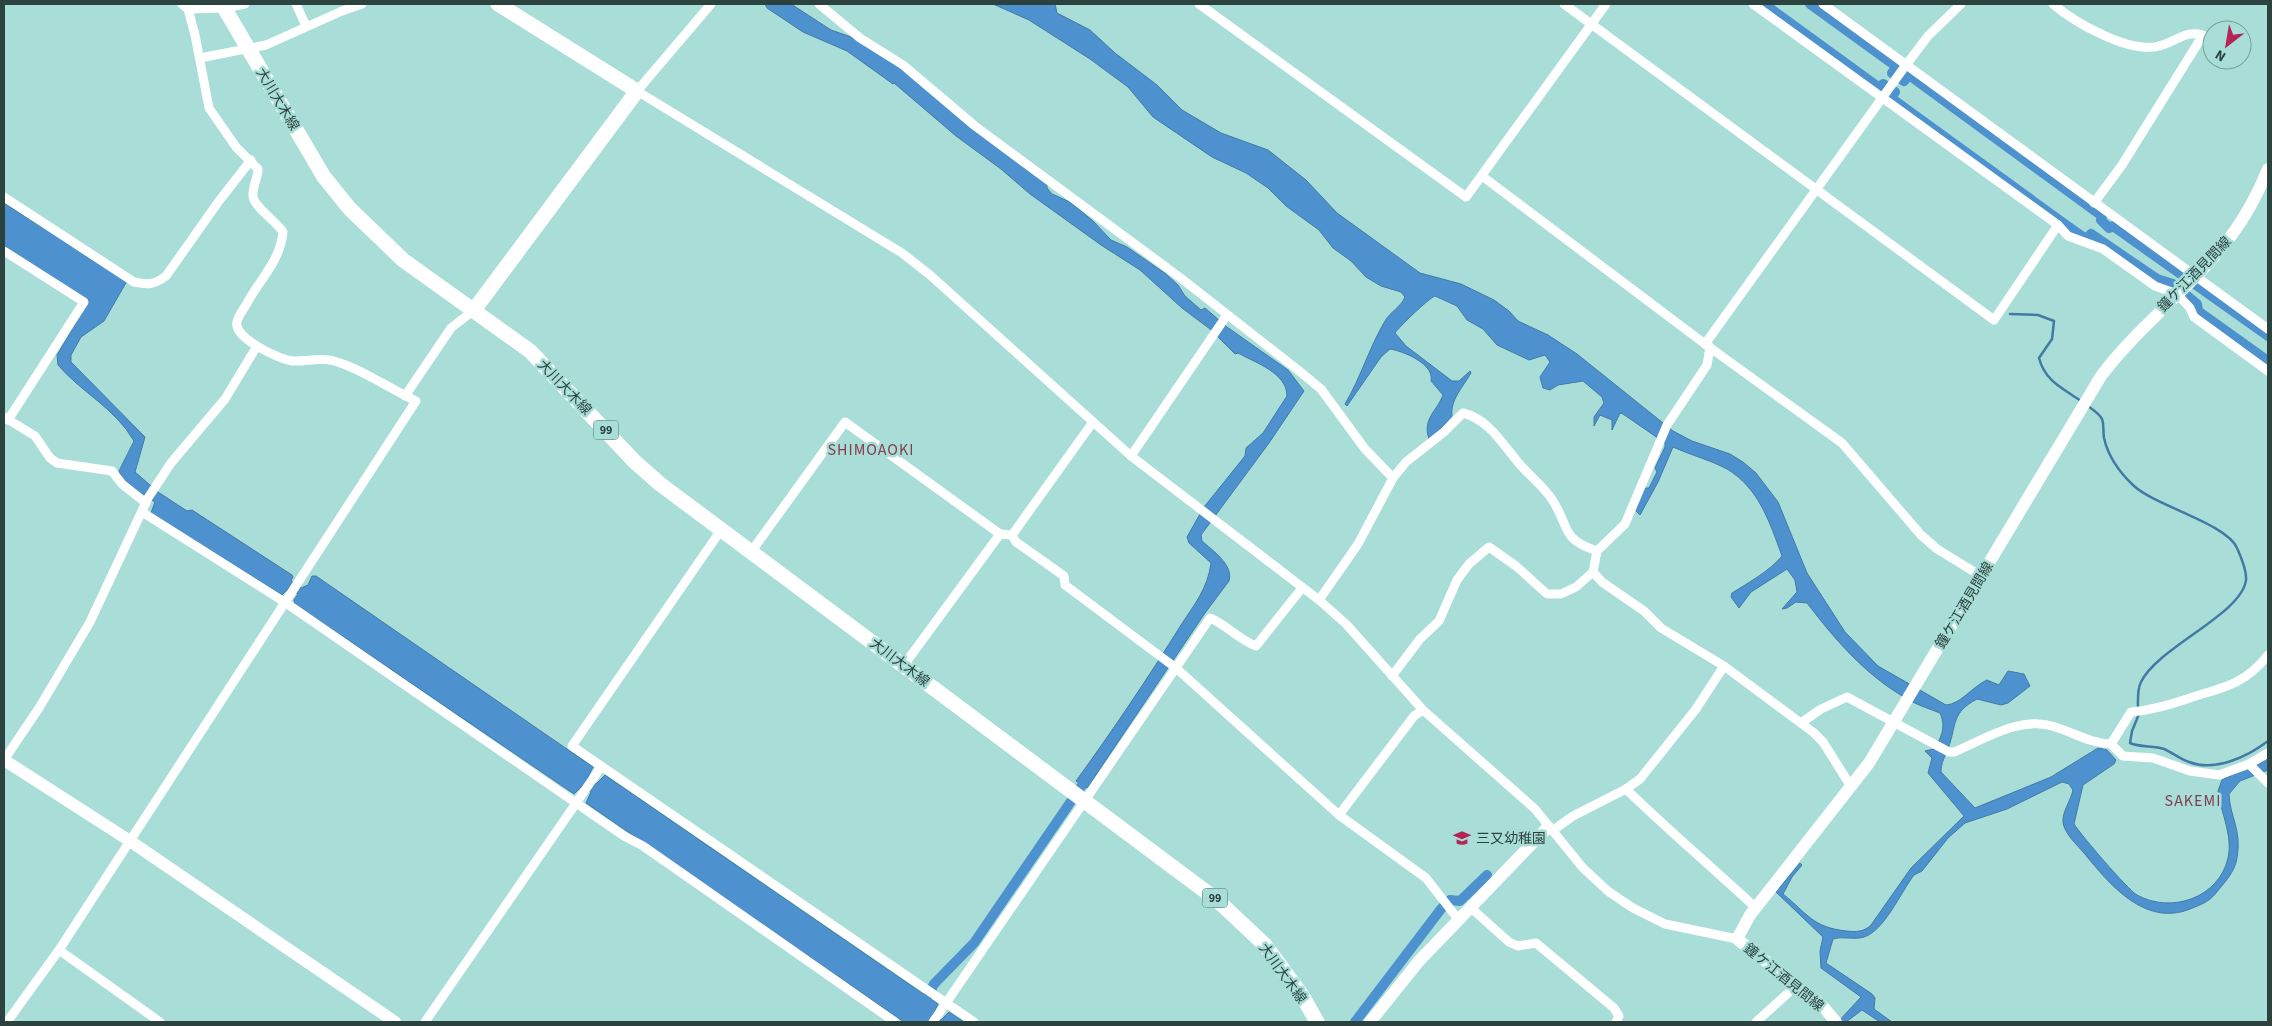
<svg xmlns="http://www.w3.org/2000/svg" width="2272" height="1026" font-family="'Source Sans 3','Noto Sans JP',sans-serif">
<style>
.water{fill:#4d92cf;stroke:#437aa4}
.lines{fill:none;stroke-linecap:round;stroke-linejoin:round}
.stream{stroke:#437aa4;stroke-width:2.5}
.canal{stroke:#4d92cf;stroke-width:10}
.street{stroke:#fff;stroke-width:9}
.secondary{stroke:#fff;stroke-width:12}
.primary{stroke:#fff;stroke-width:15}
.labels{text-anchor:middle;stroke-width:5;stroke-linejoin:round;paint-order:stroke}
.shield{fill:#a8ded7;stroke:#51716d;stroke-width:1}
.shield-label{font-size:12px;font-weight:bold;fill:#2c423f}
.street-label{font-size:14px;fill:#2c423f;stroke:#a8ded7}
.poi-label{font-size:14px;fill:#2c423f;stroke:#a8ded7;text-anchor:start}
.quarter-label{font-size:16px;letter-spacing:1px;fill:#843d4d;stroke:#a8ded7}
</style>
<rect width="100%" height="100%" fill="#a8ded7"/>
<g class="water">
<path d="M765,4H791L831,30L854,38L902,69L976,132L1047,183V188L1052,194L1070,202L1093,221L1111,240L1127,247L1166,274L1178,285L1185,296L1201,310L1205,308L1227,327L1288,370L1304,391L1269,443L1201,535L1202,541C1212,550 1234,565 1229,581L1205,613L1087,788L1076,781C1113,730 1148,678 1181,625C1194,605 1208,588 1211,563L1189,543L1187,537L1204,507L1245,456L1246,448L1263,433L1287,396C1287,373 1256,363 1238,353L1235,354L1210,329L1182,308L1140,270L1101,245L1030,194L1001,169L956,136L894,83L893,84L847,51L803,32L767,8Z"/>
<path d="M993,4H1055L1057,13L1090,30L1115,53L1157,85L1182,110L1221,133L1268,150L1306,180L1337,213L1420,273L1461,284L1494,300L1509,311L1518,321L1548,335L1577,354L1673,431L1692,441L1730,454L1743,462L1756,473L1778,502L1807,573L1845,632L1878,666L1946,705C1961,704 1973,686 1987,680L1999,685L2008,671L2024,674L2030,686L2008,703L2001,705L1977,699C1951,713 1957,724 1948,749C1945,757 1941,762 1941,772L1975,808L2051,777L2098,748L2107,750L2116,760L2114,764L2083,785L2074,824C2081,835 2127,889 2137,895C2171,914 2219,898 2228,858C2233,836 2221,813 2218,791L2222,780L2268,757V770L2240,781L2229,794C2230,818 2242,829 2237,858C2235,872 2224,883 2216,893C2209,902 2200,905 2190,909C2145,927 2110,885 2084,853C2077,845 2064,833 2063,822C2062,812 2071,800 2073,790L2069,784L2062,782L2007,809L1965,823L1948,838L1922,871L1914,875C1901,892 1884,931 1864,937C1854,940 1842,936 1833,939L1826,963L1872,994L1875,998L1874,1009L1892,1022H1880L1862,1010L1846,1022H1838L1861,997L1821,968L1820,951L1823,937L1776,892L1800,863L1802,865L1792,877L1783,894C1808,914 1812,927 1846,931C1856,932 1864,932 1871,925L1911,868L1964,816L1928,773L1932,758L1925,751L1934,749C1942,737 1946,726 1940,713C1930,709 1920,706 1911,701C1867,677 1837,642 1807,603L1796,602L1787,608L1782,609L1797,592L1795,580L1787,569L1751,592L1739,608L1731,597L1732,593C1748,583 1771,570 1782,556C1770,523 1759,488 1727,469C1711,460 1690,455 1673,447L1658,482L1640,515L1635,510L1644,488H1649L1657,472L1655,468L1665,447V443L1623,414L1620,413L1612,430V420L1600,415L1594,426V417L1604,403L1602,397L1583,381L1558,385L1550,390L1543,388L1540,377L1550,362L1545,355L1529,360L1497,345L1483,329L1467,320L1457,306L1435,296C1429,298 1399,327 1395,333L1406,346L1452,381H1459L1470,371L1471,373C1463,387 1450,400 1452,416L1433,437L1429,439C1422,419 1437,411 1443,395L1431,381C1435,364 1403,351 1390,349L1381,357L1347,406L1345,404C1361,377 1369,348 1385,321C1390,312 1401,307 1405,297L1401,292L1381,286L1366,277L1351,261L1333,248L1319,230L1286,206L1268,188L1246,173L1212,157L1153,117L1128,87L1090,59L1029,20Z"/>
<path d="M4,203L127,281L104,321L81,337L71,355V362L145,437L135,472L158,492L187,511L192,510L292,575L293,577L291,581L301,588L308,585L312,576H316L593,767L588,777L596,784L605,775L938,1004L933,1015L941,1020L949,1012L964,1022H904L586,803L591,792L582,786L574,794L295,604L294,600L298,594L289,588L282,595L151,513L155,502L147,497L146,499L123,481L119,471L134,441C115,408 82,393 58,365L57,355L89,301L4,246Z"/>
</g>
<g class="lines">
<g class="stream">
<path d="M2010,314L2038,315L2054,321L2052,339L2039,358C2045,381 2062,388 2081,401"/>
<path d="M2088,406C2092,409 2100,414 2102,419C2104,424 2103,432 2104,438C2108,456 2120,473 2134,486C2156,506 2227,524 2237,548C2241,557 2247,570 2246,580C2242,614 2158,647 2141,682C2137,689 2138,701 2138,709"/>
<path d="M2139,714L2132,731L2130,743C2141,748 2154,745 2164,749C2173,753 2180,759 2189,762C2215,772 2247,757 2268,741"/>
</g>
<g class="canal">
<polyline points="1764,4 1881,89 1883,84 1895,92 1891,98 2066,225 2086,239 2091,234 2157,279 2173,284 2197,304 2198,311 2268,361"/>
<polyline points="1810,4 1897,67 1892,73 1904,81 1909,75 2102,216 2101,220 2109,228 2113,226 2268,336"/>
<polyline points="915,1022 934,984 974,943 1089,775"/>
<polyline points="1355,1022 1441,909 1450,900 1460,901 1487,875"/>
</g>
<g class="street">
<polyline points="296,4 306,26"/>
<polyline points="711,4 637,91 902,253 930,275 1131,456 1319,600 1346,624 1423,710 1535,809 1583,868 1609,892 1633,908 1665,924 1737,939"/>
<polyline points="819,4 860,38 903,65 975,126 1182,279 1298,370 1321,389 1365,449 1393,478"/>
<polyline points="1199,4 1466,197 1606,4"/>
<polyline points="1564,4 1994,320 2058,225"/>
<polyline points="1753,4 2058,225 2068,236 2103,249 2155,286 2177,294 2190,308 2194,317 2268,371"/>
<polyline points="1823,4 2268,329"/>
<path d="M2053,4C2075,23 2130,54 2159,46C2177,42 2183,30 2203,35L2122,165L2094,203"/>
<polyline points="188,9 224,8 245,4"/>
<polyline points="200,58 266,45 342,11 362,4"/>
<polyline points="1482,176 1705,344 1842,443 1921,535 1937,549 1981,576"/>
<path d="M4,197L134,282C148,285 154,285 166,276L219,201L251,160"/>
<polyline points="4,251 84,302 8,420"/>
<polyline points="1705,344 1903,69 1928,36 1961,4"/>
<polyline points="405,396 451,328 474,310"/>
<polyline points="4,417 35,436 50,458 57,463 112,471 122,484 146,503"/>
<polyline points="1131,456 1227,315"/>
<polyline points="142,512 286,603 624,836 643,846 895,1022"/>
<polyline points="721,530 572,746 974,1022"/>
<polyline points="1012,535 1016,542 1064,576 1065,585 1176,668 1339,815 1426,878 1458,919"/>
<polyline points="1012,535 1093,422"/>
<polyline points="751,552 845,422 1000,534 1012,535"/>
<polyline points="1593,572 1602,582 1644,611 1661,628 1724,666 1813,732 1823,742 1850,785"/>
<path d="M1319,600L1358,544L1393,478L1406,462L1444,432L1463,413C1488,419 1502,443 1517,461C1528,475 1544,486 1553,501C1570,528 1561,539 1597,551"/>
<polyline points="904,665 1000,534"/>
<polyline points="1392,676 1420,639 1439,621 1457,580 1469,564 1489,547 1516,566 1547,594 1561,594 1576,587 1593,572 1597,551 1625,524 1667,425 1707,365 1710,347"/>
<path d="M1801,723L1821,709L1847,697L1949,752H1954C1983,740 2020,716 2052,726C2073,732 2089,743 2111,744"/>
<path d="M2111,744L2131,712C2155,710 2174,703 2196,696C2227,687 2247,682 2268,655"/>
<polyline points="2111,744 2123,756 2153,758 2190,771 2219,775 2249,764 2268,753"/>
<polyline points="4,760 39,708 90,622 148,498 171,463 225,399 257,346"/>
<polyline points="2249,764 2268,783"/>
<path d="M1626,789C1668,830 1713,868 1756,908"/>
<polyline points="1339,815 1414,716 1423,710"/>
<polyline points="1552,831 1573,816 1626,789 1640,779 1696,709 1724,666"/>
<polyline points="1471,908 1509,942 1518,946 1536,943 1614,1008 1619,1016 1616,1022"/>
<polyline points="59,950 160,1022"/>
<path d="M7,1022L59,950L416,401C392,390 358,367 334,361C320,357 306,362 292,361C279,359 233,338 237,322C238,316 243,310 246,305C259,280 280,262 283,232C276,221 253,206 253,196C252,187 258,178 258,169L236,147L209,108L195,35L188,9L182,4"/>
<polyline points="425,1022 601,767"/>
<path d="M933,1022L1210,618C1227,625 1239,640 1256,646L1302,588"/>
<polyline points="1756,1022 1797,985"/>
</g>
<g class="secondary">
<polyline points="4,760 130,841 395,1022"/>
<polyline points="1370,1022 1419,961 1548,827"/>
<path d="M1836,1022L1820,1003L1737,939L1750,915L1869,763L2101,376C2139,325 2193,287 2231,236C2246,216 2259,191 2268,169"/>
</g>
<g class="primary">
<polyline points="222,4 324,177 350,209 403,260 530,351 635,462 660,484 1217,900 1265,945 1303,997 1317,1022"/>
<polyline points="474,310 637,91 498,4"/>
</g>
</g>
<defs>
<g id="school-bare" transform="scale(1.35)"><path d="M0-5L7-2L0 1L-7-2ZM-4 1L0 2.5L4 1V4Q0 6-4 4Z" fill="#b42454" stroke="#a8ded7" stroke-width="2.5" paint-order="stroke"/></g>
</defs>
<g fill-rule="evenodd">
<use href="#school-bare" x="1462" y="838"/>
</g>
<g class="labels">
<g class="shield">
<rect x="593.5" y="420.5" width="25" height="19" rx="4"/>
<rect x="1202.5" y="888.5" width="25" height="19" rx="4"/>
</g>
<g class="shield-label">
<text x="606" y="434">99</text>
<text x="1215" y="902">99</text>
</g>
<g class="street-label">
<text transform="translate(278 99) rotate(59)" y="5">大川大木線</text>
<text transform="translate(2194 274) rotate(-46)" y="5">鐘ケ江酒見間線</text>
<text transform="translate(565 387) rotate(46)" y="5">大川大木線</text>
<text transform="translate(1964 605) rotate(-59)" y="5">鐘ケ江酒見間線</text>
<text transform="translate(900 662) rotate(37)" y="5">大川大木線</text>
<text transform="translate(1283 973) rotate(54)" y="5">大川大木線</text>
<text transform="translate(1784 977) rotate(39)" y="5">鐘ケ江酒見間線</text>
</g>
<g class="poi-label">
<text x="1476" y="843">三又幼稚園</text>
</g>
<g class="quarter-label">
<text x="871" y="455">SHIMOAOKI</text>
<text x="2193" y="806">SAKEMI</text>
</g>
</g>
<rect width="2272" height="1026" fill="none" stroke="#2c423f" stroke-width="10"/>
<g transform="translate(2227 45) rotate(211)"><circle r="24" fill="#a8ded7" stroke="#76a09a"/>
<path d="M0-4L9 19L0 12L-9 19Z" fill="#b42454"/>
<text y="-8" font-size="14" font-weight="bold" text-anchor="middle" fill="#2c423f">N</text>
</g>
</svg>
